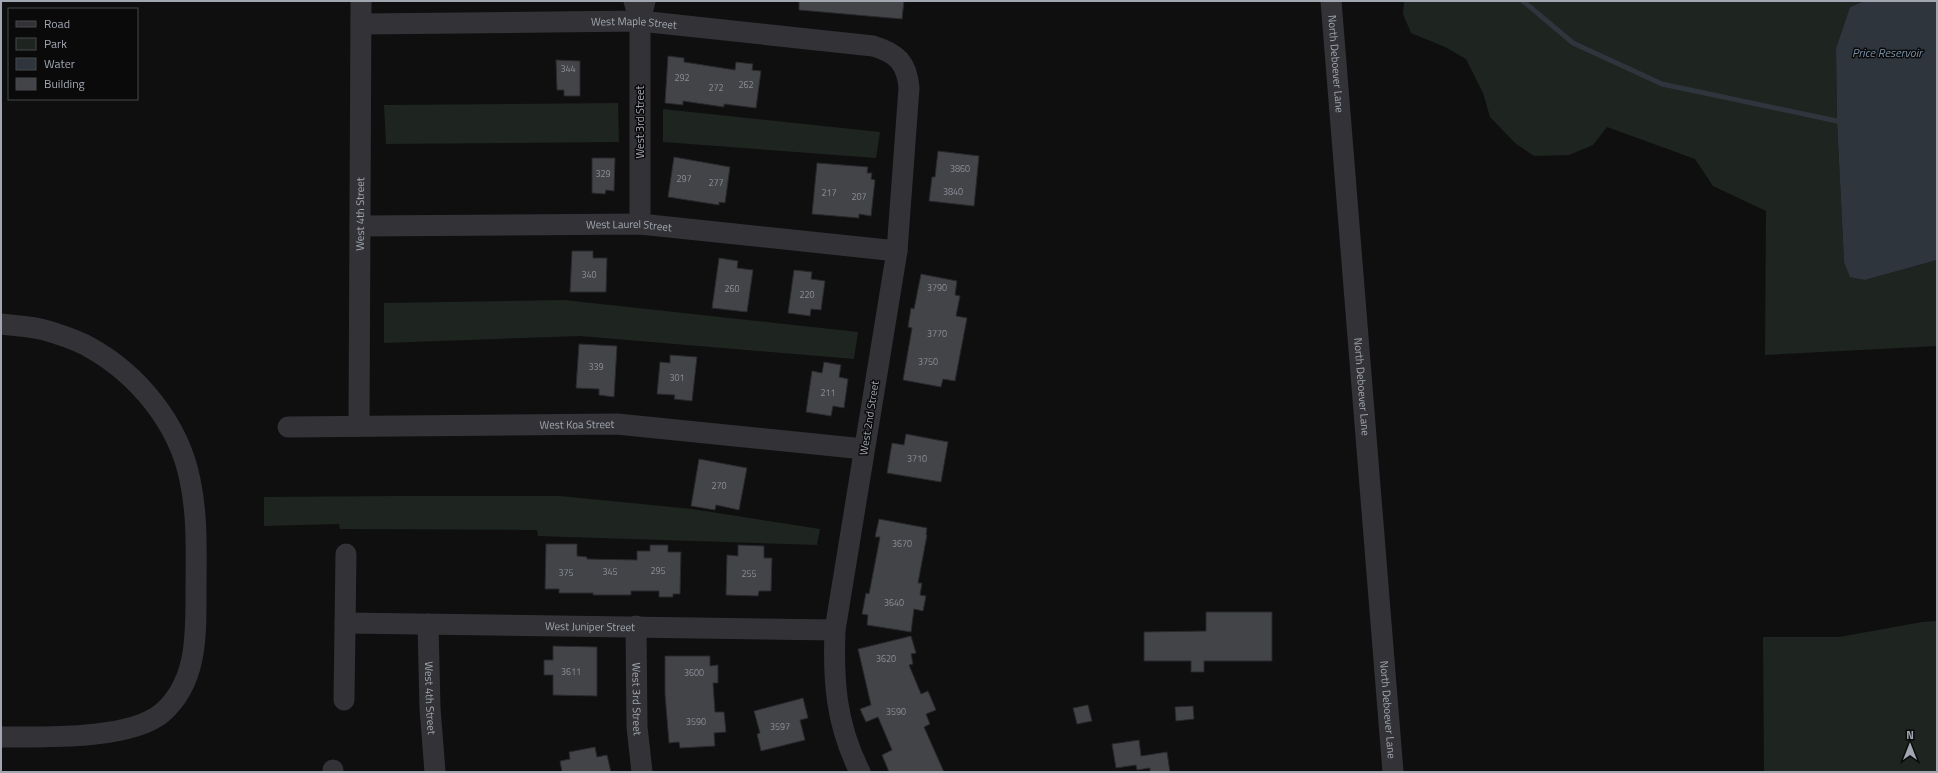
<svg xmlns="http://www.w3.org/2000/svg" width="1938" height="773" font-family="'Titillium Web',sans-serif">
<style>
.green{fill:#1e241f}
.water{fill:#2e353c}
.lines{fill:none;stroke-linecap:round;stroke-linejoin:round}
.stream{stroke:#2e353c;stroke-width:5}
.building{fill:#434448;stroke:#29292c}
.minor{stroke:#333337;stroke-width:21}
.labels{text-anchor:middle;stroke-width:3;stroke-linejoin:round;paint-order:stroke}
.number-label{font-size:9px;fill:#8a8e96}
.street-label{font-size:11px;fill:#a1a6b0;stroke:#0a0a0b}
.water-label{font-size:12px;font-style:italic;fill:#7b92a9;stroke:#0a0a0b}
</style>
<rect width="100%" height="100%" fill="#0f0f10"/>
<g class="green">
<polygon points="1404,1 1864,1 1850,7 1836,48 1837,121 1844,262 1865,280 1937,260 1937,346 1765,355 1766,211 1713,186 1695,159 1607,127 1593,145 1569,155 1534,156 1515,143 1490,117 1483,93 1466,59 1445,47 1411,33 1403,14"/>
<polygon points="618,103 619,142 386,144 384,105"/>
<polygon points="663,109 880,132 876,158 663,142"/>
<polygon points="564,300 858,332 854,359 580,336 384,343 384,303"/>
<polygon points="396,496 560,496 692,509 820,529 817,545 538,536 537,530 340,529 339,524 264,526 264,497"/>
<polygon points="1937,621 1937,772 1764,772 1763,637 1839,637 1922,622"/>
</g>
<polygon class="water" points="1864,1 1937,1 1937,260 1865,280 1850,277 1844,262 1837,121 1836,48 1850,7"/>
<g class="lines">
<polyline class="stream" points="1523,1 1573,43 1662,84 1837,121"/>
</g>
<g class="building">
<polygon points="799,1 904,1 902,19 799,10"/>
<polygon points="668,56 684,58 684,62 735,70 736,62 753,64 752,70 761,71 756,108 724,104 724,107 683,101 683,105 665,103"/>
<polygon points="556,60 580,61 580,96 564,96 564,90 557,90"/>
<polygon points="938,151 979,156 974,206 929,201 932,177 935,177"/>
<polygon points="674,157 730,167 725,203 719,202 719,205 668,197"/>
<polygon points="592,158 615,158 614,191 606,190 605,194 592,193"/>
<polygon points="817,163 868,167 867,173 872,173 871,179 875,180 871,216 859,214 859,218 812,214"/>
<polygon points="572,251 593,251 593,258 607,258 606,292 570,292"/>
<polygon points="719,258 738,261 737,268 753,270 747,312 712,308"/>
<polygon points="794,270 812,272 811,279 825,281 821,310 811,309 810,316 788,313"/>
<polygon points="921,274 957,281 955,295 960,296 956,316 967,318 955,381 943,379 941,387 903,380 912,328 908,327 911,308 914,309"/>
<polygon points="579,344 617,346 614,397 599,395 599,389 576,388"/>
<polygon points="670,355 697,357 692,401 674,399 675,395 657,394 660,362 670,363"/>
<polygon points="824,362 841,365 839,377 848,379 844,408 833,406 831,416 806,412 812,371 822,373"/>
<polygon points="906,434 948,442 941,482 887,473 892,443 904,445"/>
<polygon points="699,459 747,468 739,510 716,505 715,510 691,506"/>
<polygon points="879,519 927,528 926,535 927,535 918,583 922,583 920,595 926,596 923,611 914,609 911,632 867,625 868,615 862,614 866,593 869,594 880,537 875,537"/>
<polygon points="546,544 577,544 577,556 587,557 587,559 637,560 637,551 650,551 650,545 668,545 668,552 681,552 680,594 673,594 673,597 659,597 659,591 631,591 631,595 593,595 593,593 559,593 559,589 545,589"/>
<polygon points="738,545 764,546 764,558 772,558 771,591 759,591 758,596 726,595 727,555 738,556"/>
<polygon points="1206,612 1272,612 1272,661 1204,661 1204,672 1191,672 1191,661 1144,661 1144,632 1206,631"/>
<polygon points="911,636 916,653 911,654 913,664 909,665 921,694 928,691 936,710 926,714 930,724 924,727 944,772 889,772 882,755 892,750 878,717 866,722 860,709 871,705 858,649"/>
<polygon points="553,646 597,647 597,696 553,695 553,675 544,675 544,660 553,660"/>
<polygon points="665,656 710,656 710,666 718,665 718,683 713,683 715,712 724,712 726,732 714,733 715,746 680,748 679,742 669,743 665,694"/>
<polygon points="803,698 808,718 800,720 805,740 761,751 757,734 760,733 754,711"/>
<polygon points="1088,705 1092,721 1077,724 1073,708"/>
<polygon points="1193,706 1194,719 1176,721 1175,707"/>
<polygon points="1139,740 1141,756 1167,752 1170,772 1150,772 1150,768 1137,770 1136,765 1116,768 1112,744"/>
<polygon points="595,747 597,757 607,755 611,772 562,772 560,761 570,759 569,752"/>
</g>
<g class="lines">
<g class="minor">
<polyline points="634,1 640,21 645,1"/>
<path id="s1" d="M1331,1L1393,772"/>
<polyline points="640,21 640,224"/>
<path id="s2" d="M361,24L640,21L873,46C897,53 907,63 909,88L897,251L835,630C833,682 836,724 860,772"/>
<path id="s3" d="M360,226L640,224L897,251"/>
<path d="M1,324C16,326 33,326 48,331C61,335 77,340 89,347C138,374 179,424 190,480C198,517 196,556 196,594C196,636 197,683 162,713C130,740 42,737 1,737"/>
<path id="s4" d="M359,426L361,1"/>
<path id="s5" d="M288,427L617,424L864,449"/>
<path id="s6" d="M345,623L835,630"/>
<path id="s7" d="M428,624L430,708L435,772"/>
<path id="s8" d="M636,626L637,727L642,772"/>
<polyline points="344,700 346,554"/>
<polyline points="333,770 333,772"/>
</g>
</g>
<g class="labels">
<g class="number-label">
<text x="568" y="72">344</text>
<text x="682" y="81">292</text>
<text x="746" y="88">262</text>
<text x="716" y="91">272</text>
<text x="960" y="172">3860</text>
<text x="603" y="177">329</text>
<text x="684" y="182">297</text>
<text x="716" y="186">277</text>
<text x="953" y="195">3840</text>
<text x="829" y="196">217</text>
<text x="859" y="200">207</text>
<text x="589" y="278">340</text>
<text x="937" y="291">3790</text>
<text x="732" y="292">260</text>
<text x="807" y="298">220</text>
<text x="937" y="337">3770</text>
<text x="928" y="365">3750</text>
<text x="596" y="370">339</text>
<text x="677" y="381">301</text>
<text x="828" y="396">211</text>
<text x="917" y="462">3710</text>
<text x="719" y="489">270</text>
<text x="902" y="547">3670</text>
<text x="658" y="574">295</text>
<text x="610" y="575">345</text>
<text x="566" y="576">375</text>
<text x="749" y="577">255</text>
<text x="894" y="606">3640</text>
<text x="886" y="662">3620</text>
<text x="571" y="675">3611</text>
<text x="694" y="676">3600</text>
<text x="896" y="715">3590</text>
<text x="696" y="725">3590</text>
<text x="780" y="730">3597</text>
</g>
<g class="street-label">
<text dy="4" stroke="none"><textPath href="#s2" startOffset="273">West Maple Street</textPath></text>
<text dy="4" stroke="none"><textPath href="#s1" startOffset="63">North Deboever Lane</textPath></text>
<text transform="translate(640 122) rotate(-90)" y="4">West 3rd Street</text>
<text dy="4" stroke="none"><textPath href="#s4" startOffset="212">West 4th Street</textPath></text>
<text dy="4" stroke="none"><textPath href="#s3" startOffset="269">West Laurel Street</textPath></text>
<text dy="4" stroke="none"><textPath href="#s1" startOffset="387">North Deboever Lane</textPath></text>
<text transform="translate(869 418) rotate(-81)" y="4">West 2nd Street</text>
<text dy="4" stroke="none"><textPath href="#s5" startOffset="289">West Koa Street</textPath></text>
<text dy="4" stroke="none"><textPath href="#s6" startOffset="245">West Juniper Street</textPath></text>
<text dy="4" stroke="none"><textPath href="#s7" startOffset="74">West 4th Street</textPath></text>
<text dy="4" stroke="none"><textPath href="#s8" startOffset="73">West 3rd Street</textPath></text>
<text dy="4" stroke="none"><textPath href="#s1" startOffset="711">North Deboever Lane</textPath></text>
</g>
<g class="water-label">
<text x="1887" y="57">Price Reservoir</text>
</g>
</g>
<rect width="1938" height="773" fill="none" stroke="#a1a6b0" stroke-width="4"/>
<rect x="8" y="8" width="130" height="92" fill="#0a0a0b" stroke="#46484d"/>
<rect x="16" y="21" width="20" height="6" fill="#333337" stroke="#46484d"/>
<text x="44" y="28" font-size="12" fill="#a1a6b0">Road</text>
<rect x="16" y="38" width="20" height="12" fill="#1e241f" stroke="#46484d"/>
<text x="44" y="48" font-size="12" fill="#a1a6b0">Park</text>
<rect x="16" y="58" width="20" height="12" fill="#2e353c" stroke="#46484d"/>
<text x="44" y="68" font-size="12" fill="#a1a6b0">Water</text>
<rect x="16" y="78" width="20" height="12" fill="#434448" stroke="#46484d"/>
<text x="44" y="88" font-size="12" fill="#a1a6b0">Building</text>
<g transform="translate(1910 745)" stroke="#0a0a0b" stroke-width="3" paint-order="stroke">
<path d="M0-3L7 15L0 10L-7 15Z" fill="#a1a6b0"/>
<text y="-6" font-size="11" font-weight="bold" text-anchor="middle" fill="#a1a6b0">N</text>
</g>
</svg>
